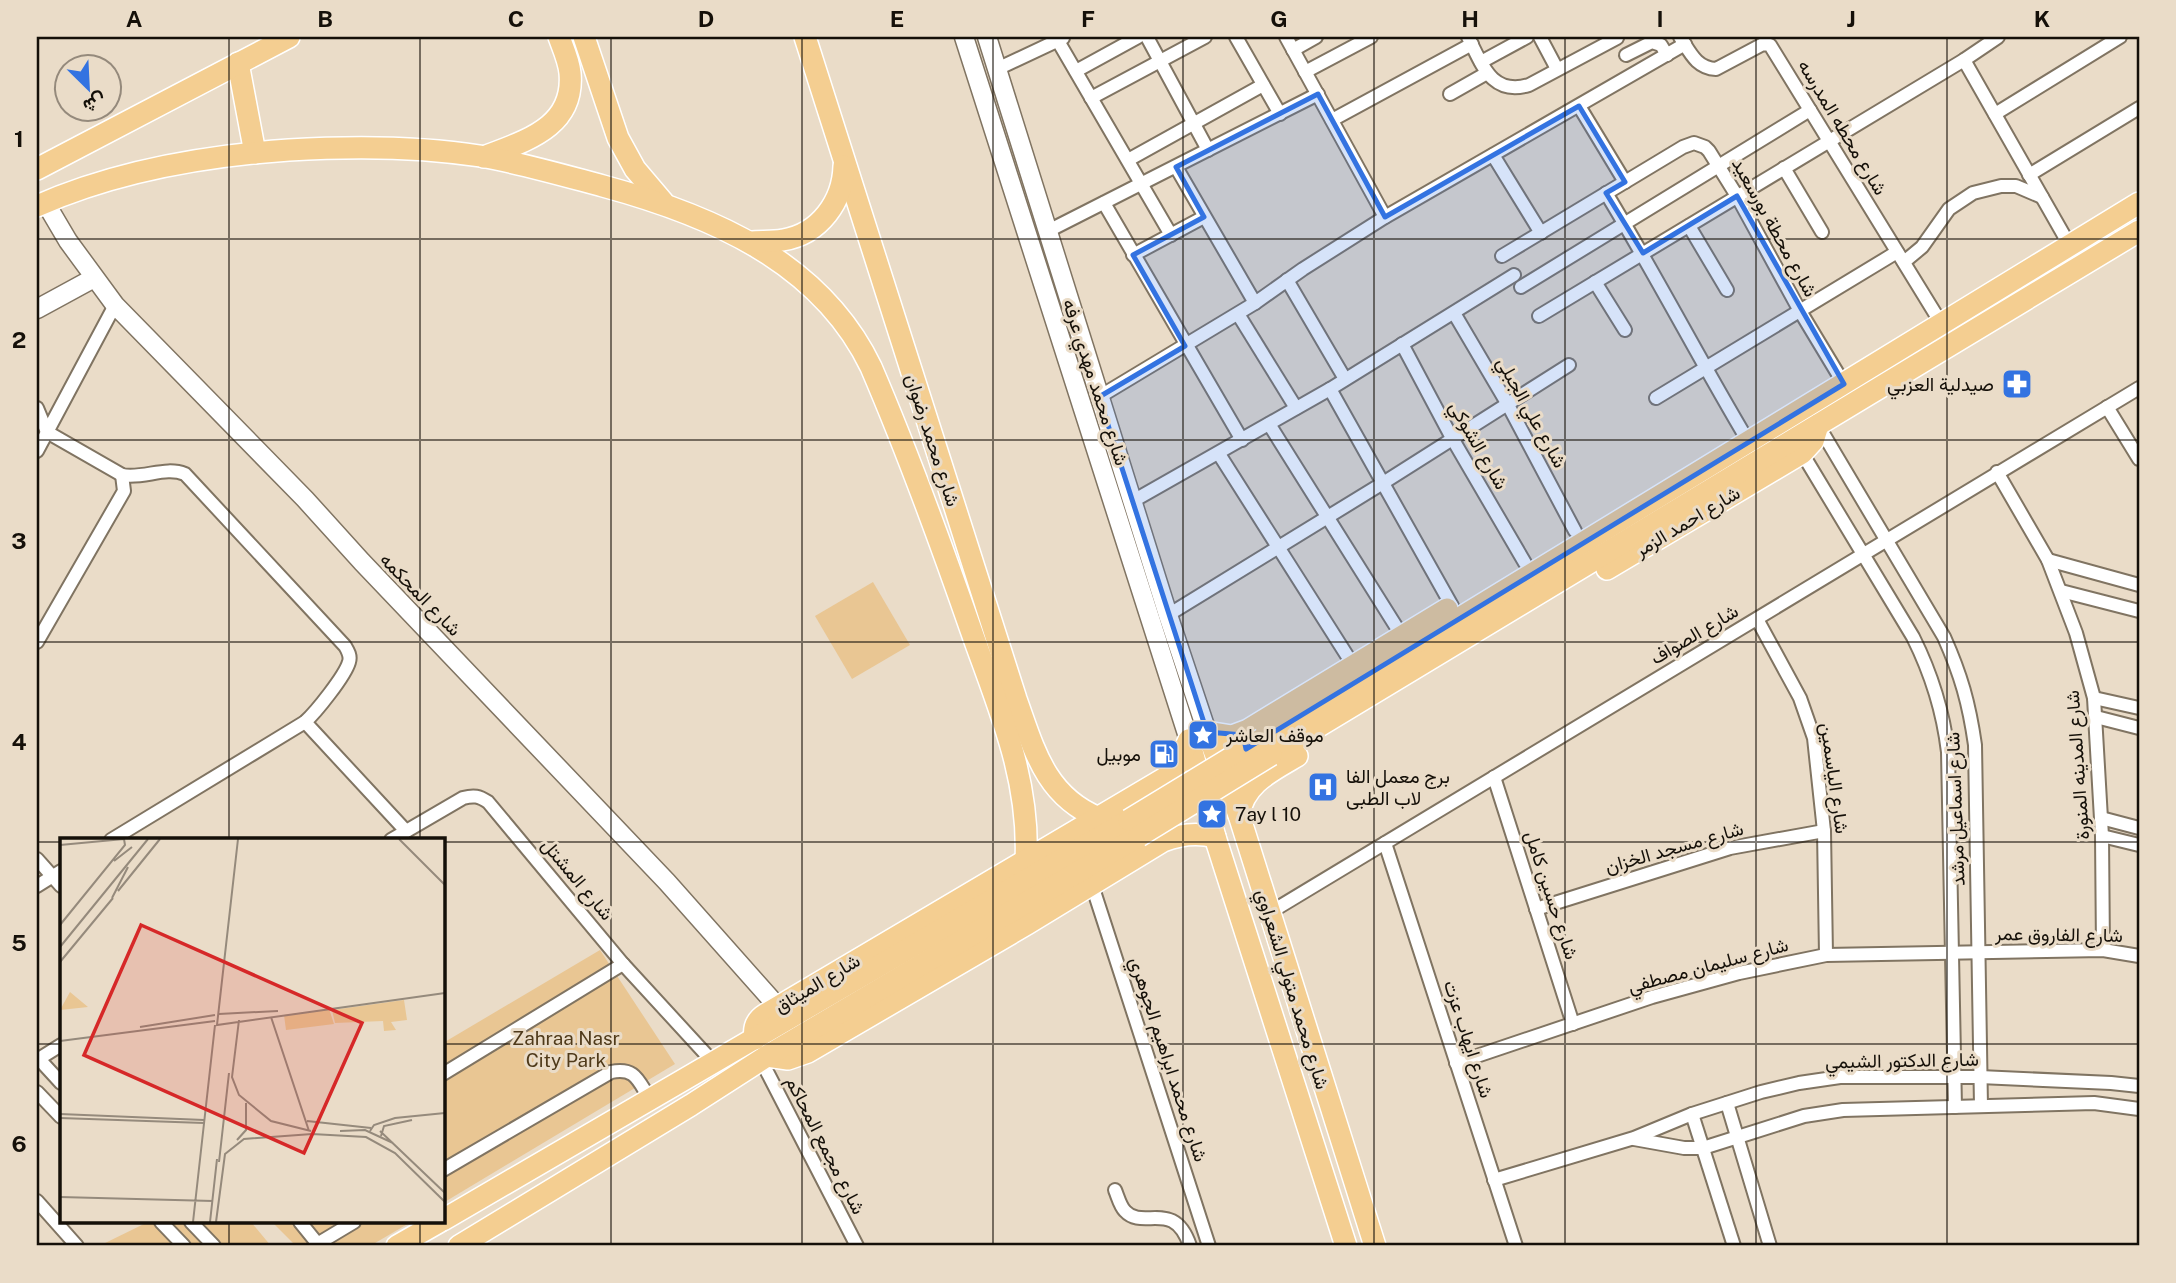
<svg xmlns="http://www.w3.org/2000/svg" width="2176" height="1283" font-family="'Public Sans',Vazirmatn,sans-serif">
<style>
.green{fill:#e9c693}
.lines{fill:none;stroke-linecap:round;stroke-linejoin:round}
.street-casing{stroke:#807462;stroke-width:16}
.secondary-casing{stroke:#807462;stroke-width:21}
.primary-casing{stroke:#fff;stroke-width:24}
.street{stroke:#fff;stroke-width:12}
.secondary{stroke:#fff;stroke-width:18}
.primary{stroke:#f4ce91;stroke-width:21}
.primary-bridge-casing{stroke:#fff;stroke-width:24;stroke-linecap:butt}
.primary-bridge{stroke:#f4ce91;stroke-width:21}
.marked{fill:#3373e1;fill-opacity:0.2;stroke:#3373e1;stroke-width:5;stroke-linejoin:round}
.grid{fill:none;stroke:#151009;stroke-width:2;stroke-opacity:0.55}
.labels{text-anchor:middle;stroke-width:6;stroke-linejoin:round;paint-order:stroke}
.street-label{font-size:19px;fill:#151009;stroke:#eadcc8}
.poi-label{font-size:19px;fill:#151009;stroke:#eadcc8;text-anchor:start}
.park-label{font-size:19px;fill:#4f3a1a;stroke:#eadcc8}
.inset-road{fill:none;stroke:#958a7c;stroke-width:2}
.view{fill:#d62828;fill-opacity:0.15;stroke:#d62828;stroke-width:3.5}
.inset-edge{fill:none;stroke:#151009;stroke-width:3.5}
.neatline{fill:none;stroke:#151009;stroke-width:2.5}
.grid-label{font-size:23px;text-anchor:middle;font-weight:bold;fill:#151009}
</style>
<rect width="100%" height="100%" fill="#eadcc8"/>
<g class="green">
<polygon points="873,582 910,645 852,679 815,616"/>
<polygon points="600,950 675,1064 443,1203 443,1043"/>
<polygon points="148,1222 251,1222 271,1246 99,1246"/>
<polygon points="272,1222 411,1222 370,1246 296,1246"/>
</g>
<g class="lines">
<g class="street-casing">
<g id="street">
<polyline points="1147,37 1208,150"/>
<polyline points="1236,37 1280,114"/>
<polyline points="1286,37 1385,217"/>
<path d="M1468,37C1482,64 1491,96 1529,85L1617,38"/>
<polyline points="1540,37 1557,69"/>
<path d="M1680,37C1690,52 1696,68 1716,69L1763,44L1770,45L1941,323"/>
<polyline points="1058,41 1171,235"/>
<polyline points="1293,50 1316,37"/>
<polyline points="1626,55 1652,42 1661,45 1667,55"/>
<polyline points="1964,60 2070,246"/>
<polyline points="1481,62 1527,37"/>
<polyline points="997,69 1063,38"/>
<polyline points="1076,71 1138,37"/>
<polyline points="1305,72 1371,37"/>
<polyline points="1450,94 1487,73"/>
<polyline points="1091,98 1205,37"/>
<polyline points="1579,106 1625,182"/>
<polyline points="1995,114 2120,37"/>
<polyline points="1332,120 1472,44"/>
<polyline points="1493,155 1541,233"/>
<polyline points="1128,160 1263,85"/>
<polyline points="1176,167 1255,303"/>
<polyline points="1784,168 1822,232"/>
<polyline points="2029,175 2139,108"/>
<path d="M1606,193C1656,275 1699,359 1748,441"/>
<polyline points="1104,203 1242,440"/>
<polyline points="1689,226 1727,290"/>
<polyline points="1048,231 1318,94"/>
<polyline points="1133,255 1204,217"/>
<polyline points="1502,256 1683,147 1694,143 1705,147 1709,151 1737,196 1800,311 1844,384"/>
<polyline points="1904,262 1922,247 1949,209 1973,193 2001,186 2016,186 2042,197"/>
<polyline points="1287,280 1345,379"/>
<polyline points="1595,282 1625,330"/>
<polyline points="1521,287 1810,110"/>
<polyline points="1454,313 1507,403 1575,531"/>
<polyline points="1238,314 1296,408"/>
<polyline points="1539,316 1964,60 1998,37"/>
<polyline points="1402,344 1452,438 1525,563"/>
<polyline points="1330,389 1452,606"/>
<polyline points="1099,397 1255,303 1303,269 1385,217 1685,44"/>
<polyline points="1656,398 1897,252"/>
<polyline points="2107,407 2139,459"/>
<path d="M37,408L47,432L122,475C144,479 165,466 185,474L345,646C348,651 351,656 349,662C345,676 316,712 305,722L111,840"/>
<polyline points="1269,424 1402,636"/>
<path d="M1818,425L1944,637C1961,675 1969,703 1975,745L1981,1106"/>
<polyline points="37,451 115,305"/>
<path d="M1802,453L1913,637C1932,675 1943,710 1948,752L1955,1107"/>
<polyline points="1219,454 1353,665"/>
<polyline points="1997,472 2048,560 2076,633 2094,698 2102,836 2103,950"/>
<polyline points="1133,501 1330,389 1514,275"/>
<polyline points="2048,560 2139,585"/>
<polyline points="2061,591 2139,611"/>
<polyline points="1168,615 1383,483 1569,365"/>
<polyline points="1757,619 1800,698 1814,738 1824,831 1826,955"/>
<polyline points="37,642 124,491 122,475"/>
<polyline points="2094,698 2139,708"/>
<polyline points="2096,717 2139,728"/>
<polyline points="305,722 406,831"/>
<polyline points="1494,777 1573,1024"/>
<polyline points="2101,818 2139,828"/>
<polyline points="2102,836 2139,845"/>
<path d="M391,840L463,798C474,795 479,796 488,802L623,964L713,1062"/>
<polyline points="1385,843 1516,1246"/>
<polyline points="37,859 61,886"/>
<polyline points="1092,885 1209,1246"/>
<polyline points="37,886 61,871"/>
<polyline points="1536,909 1730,848 1824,831"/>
<polyline points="1269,913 2139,388"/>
<polyline points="39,1059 61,1083"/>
<polyline points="37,1060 61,1045"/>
<polyline points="761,1060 857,1246"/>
<polyline points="1456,1063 1652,997 1739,973 1826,955 2103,950 2139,956"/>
<polyline points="443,1074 623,964"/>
<polyline points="37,1092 61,1117"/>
<polyline points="1727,1103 1770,1246"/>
<polyline points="1692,1114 1734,1246"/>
<polyline points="1634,1139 1684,1148 1703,1148 1804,1116 1843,1110 2094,1103 2139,1109"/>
<path d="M443,1170L611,1072C636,1067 638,1081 650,1099"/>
<polyline points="1494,1180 1634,1138 1692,1114 1761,1092 1799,1083 1840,1077 1980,1077 2111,1083 2139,1086"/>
<path d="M1115,1190C1118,1197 1120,1206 1125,1211C1143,1231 1174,1198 1190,1246"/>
<polyline points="37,1201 77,1246"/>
<polyline points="161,1222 184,1246"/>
<polyline points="191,1222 214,1246"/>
<polyline points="300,1222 317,1243"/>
<polyline points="314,1246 354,1222"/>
</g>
</g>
<g class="secondary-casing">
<g id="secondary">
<polyline points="964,37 1189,740"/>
<polyline points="987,37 1168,615 1207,732"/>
<polyline points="45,202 68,241 115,305 305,499 362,562 667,882 778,1007"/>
<polyline points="37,309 94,278"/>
</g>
</g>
<g class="primary-casing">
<g id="primary">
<polyline points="584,37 618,138 635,169 663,202"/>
<path d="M805,37L1016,699C1034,749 1045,796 1099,818"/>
<polyline points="238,63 255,153"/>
<path d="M484,157C524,141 575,128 570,73C569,61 563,48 559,37"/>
<polyline points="37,169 289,37"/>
<path d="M37,206C116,171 203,156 289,150C353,146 416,146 480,156C521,163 562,175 603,186C710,215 820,261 871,367C908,453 940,541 971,630C998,707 1030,777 1026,861"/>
<path d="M750,242C761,241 773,242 783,240C820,234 843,201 844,166"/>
<polyline points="1607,569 1802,453 1813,441 1818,425"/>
<polyline points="1207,732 1232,736 1248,730 1447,609"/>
<polyline points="1207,732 1239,815 1375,1246"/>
<polyline points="1262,739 2139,203"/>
<polyline points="1189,740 1215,837 1346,1246"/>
<polyline points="1271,755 2139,231"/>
<path d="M1239,815C1244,783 1272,771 1297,756"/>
<path d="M755,1039C753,1027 756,1020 766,1014L1165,778L1176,767L1189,740"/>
<path d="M767,1056L788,1059L808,1052L1027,924L1163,841C1181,834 1197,832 1215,837"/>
<polyline points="443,1220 1129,820"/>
<polyline points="397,1246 439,1222"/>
<polyline points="459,1246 691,1105 767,1056 1139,836"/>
</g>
</g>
<use href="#street" class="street"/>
<use href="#secondary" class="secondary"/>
<use href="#primary" class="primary"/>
<g class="primary-bridge-casing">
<g id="primary-bridge">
<polyline points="1129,820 1262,739"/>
<polyline points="1139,836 1271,755"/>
</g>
</g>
<use href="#primary-bridge" class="primary-bridge"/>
</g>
<path class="marked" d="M1318,94L1385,217L1579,106L1625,182L1606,193L1643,253L1737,196L1844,384L1246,749L1243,735L1207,732L1099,397L1185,346L1133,255L1204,217L1176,167Z"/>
<path class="grid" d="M229,37V840M420,37V840M611,37V1246M802,37V1246M993,37V1246M1183,37V1246M1374,37V1246M1565,37V1246M1756,37V1246M1947,37V1246M37,239H2139M37,440H2139M37,642H2139M37,842H61M443,842H2139M37,1044H61M443,1044H2139M229,1222V1246M420,1222V1246"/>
<defs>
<g id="pharmacy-square" transform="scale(1.575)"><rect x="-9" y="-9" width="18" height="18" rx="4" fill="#3373e1" stroke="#eadcc8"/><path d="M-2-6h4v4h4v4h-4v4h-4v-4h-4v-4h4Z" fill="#fff"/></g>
<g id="sight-square" transform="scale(1.575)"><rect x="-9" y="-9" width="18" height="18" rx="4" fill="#3373e1" stroke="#eadcc8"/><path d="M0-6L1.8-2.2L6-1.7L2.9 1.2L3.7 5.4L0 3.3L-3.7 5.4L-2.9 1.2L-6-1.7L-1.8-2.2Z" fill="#fff"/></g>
<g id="fuel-square" transform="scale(1.575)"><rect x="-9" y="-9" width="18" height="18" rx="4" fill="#3373e1" stroke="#eadcc8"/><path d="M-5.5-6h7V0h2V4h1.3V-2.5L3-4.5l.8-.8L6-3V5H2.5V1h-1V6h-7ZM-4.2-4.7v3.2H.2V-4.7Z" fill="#fff"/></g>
<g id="hospital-square" transform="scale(1.575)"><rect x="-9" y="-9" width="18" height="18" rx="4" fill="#3373e1" stroke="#eadcc8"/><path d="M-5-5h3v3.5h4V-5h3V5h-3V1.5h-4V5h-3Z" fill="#fff"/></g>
</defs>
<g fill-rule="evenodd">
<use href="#pharmacy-square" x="2017" y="384"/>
<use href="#sight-square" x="1203" y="735"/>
<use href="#fuel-square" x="1164" y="754"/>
<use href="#hospital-square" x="1323" y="787"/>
<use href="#sight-square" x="1212" y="814"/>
</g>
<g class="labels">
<g class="street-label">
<text transform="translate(1843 127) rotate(59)" y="7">شارع محطه المدرسه</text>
<text transform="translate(1775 227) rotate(61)" y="7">شارع محطة بورسعيد</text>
<text transform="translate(1096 382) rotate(72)" y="7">شارع محمد مهدي عرفه</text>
<text transform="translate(1532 412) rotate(61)" y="7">شارع علي الجبلي</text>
<text transform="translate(933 440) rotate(72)" y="7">شارع محمد رضوان</text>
<text transform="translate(1479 445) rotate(60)" y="7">شارع الشوكي</text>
<text transform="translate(1687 521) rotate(-31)" y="7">شارع احمد الزمر</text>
<text transform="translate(421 594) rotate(46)" y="7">شارع المحكمه</text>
<text transform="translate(1694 634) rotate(-31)" y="7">شارع الصواف</text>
<text transform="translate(2077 765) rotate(-94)" y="7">شارع المدينه المنورة</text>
<text transform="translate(1835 778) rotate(82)" y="7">شارع الياسمين</text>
<text transform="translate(1955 809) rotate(-92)" y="7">شارع اسماعيل مرشد</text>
<text transform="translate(1674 847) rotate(-16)" y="7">شارع مسجد الخزان</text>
<text transform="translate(578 879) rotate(50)" y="7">شارع المشتل</text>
<text transform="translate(1552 895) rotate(72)" y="7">شارع حسين كامل</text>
<text transform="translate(2059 934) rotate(1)" y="7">شارع الفاروق عمر</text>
<text transform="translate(1708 965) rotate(-15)" y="7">شارع سليمان مصطفي</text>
<text transform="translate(817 983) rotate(-31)" y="7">شارع الميثاق</text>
<text transform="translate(1293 989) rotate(73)" y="7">شارع محمد متولي الشعراوي</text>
<text transform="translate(1469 1039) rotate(72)" y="7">شارع ايهاب عزت</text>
<text transform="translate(1169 1059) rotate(72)" y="7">شارع محمد ابراهيم الجوهري</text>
<text transform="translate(1902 1060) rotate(-1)" y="7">شارع الدكتور الشيمي</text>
<text transform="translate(826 1145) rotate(63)" y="7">شارع مجمع المحاكم</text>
</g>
<g class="poi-label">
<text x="1994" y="391" text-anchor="end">صيدلية العزبي</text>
<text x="1226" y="742">موقف العاشر</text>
<text x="1141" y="761" text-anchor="end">موبيل</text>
<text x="1346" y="783">برج معمل الفا<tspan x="1346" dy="22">لاب الطبى</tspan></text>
<text x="1235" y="821">7ay l 10</text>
</g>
<g class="park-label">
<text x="566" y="1045">Zahraa Nasr<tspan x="566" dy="22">City Park</tspan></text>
</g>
</g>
<g transform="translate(60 838)">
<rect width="385" height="385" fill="#eadcc8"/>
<path d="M10,154L28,169L0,172ZM344,162L347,182L331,184L336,192L324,193L323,183L275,185L272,172ZM269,171L274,186L226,192L224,177Z" fill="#e9c693"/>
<path class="inset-road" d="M178,1L157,187L385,155M339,1L385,47M0,7L64,1M54,23L72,9M58,53L100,1M52,60L68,29M0,87L65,7L64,1M0,109L88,1M0,124L53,60M159,176L218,173M211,179L249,293M179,182L172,239L179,257L211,283L251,293M80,189L155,177M0,203L155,183M0,276L144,282M0,280L144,285M247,283L311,290M280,293L305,292L333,305M310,293L314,287L335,280L385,275M320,293L385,355M321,298L324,288L352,282M177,302L186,292V265M159,324L169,235M0,359L153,363M133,384L155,187M150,384L157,321M156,384L165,316L184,301L252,296L306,299L335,315L385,364"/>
<path class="view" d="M81,87L302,185L244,315L24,217Z"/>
<rect width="385" height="385" class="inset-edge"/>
</g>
<rect width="2176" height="1283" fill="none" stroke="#eadcc8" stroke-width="77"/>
<g transform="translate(88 88) rotate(156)"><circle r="33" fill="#eadcc8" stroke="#958a7c" stroke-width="2"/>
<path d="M0-5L12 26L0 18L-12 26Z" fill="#3373e1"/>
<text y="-10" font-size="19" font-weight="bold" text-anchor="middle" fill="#151009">ش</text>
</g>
<rect x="38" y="38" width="2100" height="1206" class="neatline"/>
<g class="grid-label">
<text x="134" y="27">A</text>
<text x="325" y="27">B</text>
<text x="516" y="27">C</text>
<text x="706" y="27">D</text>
<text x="897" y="27">E</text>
<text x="1088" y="27">F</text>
<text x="1279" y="27">G</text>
<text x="1470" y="27">H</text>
<text x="1660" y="27">I</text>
<text x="1851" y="27">J</text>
<text x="2042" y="27">K</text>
<text x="19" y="147">1</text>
<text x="19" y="348">2</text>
<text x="19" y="549">3</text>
<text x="19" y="750">4</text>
<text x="19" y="951">5</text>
<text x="19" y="1152">6</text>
</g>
</svg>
